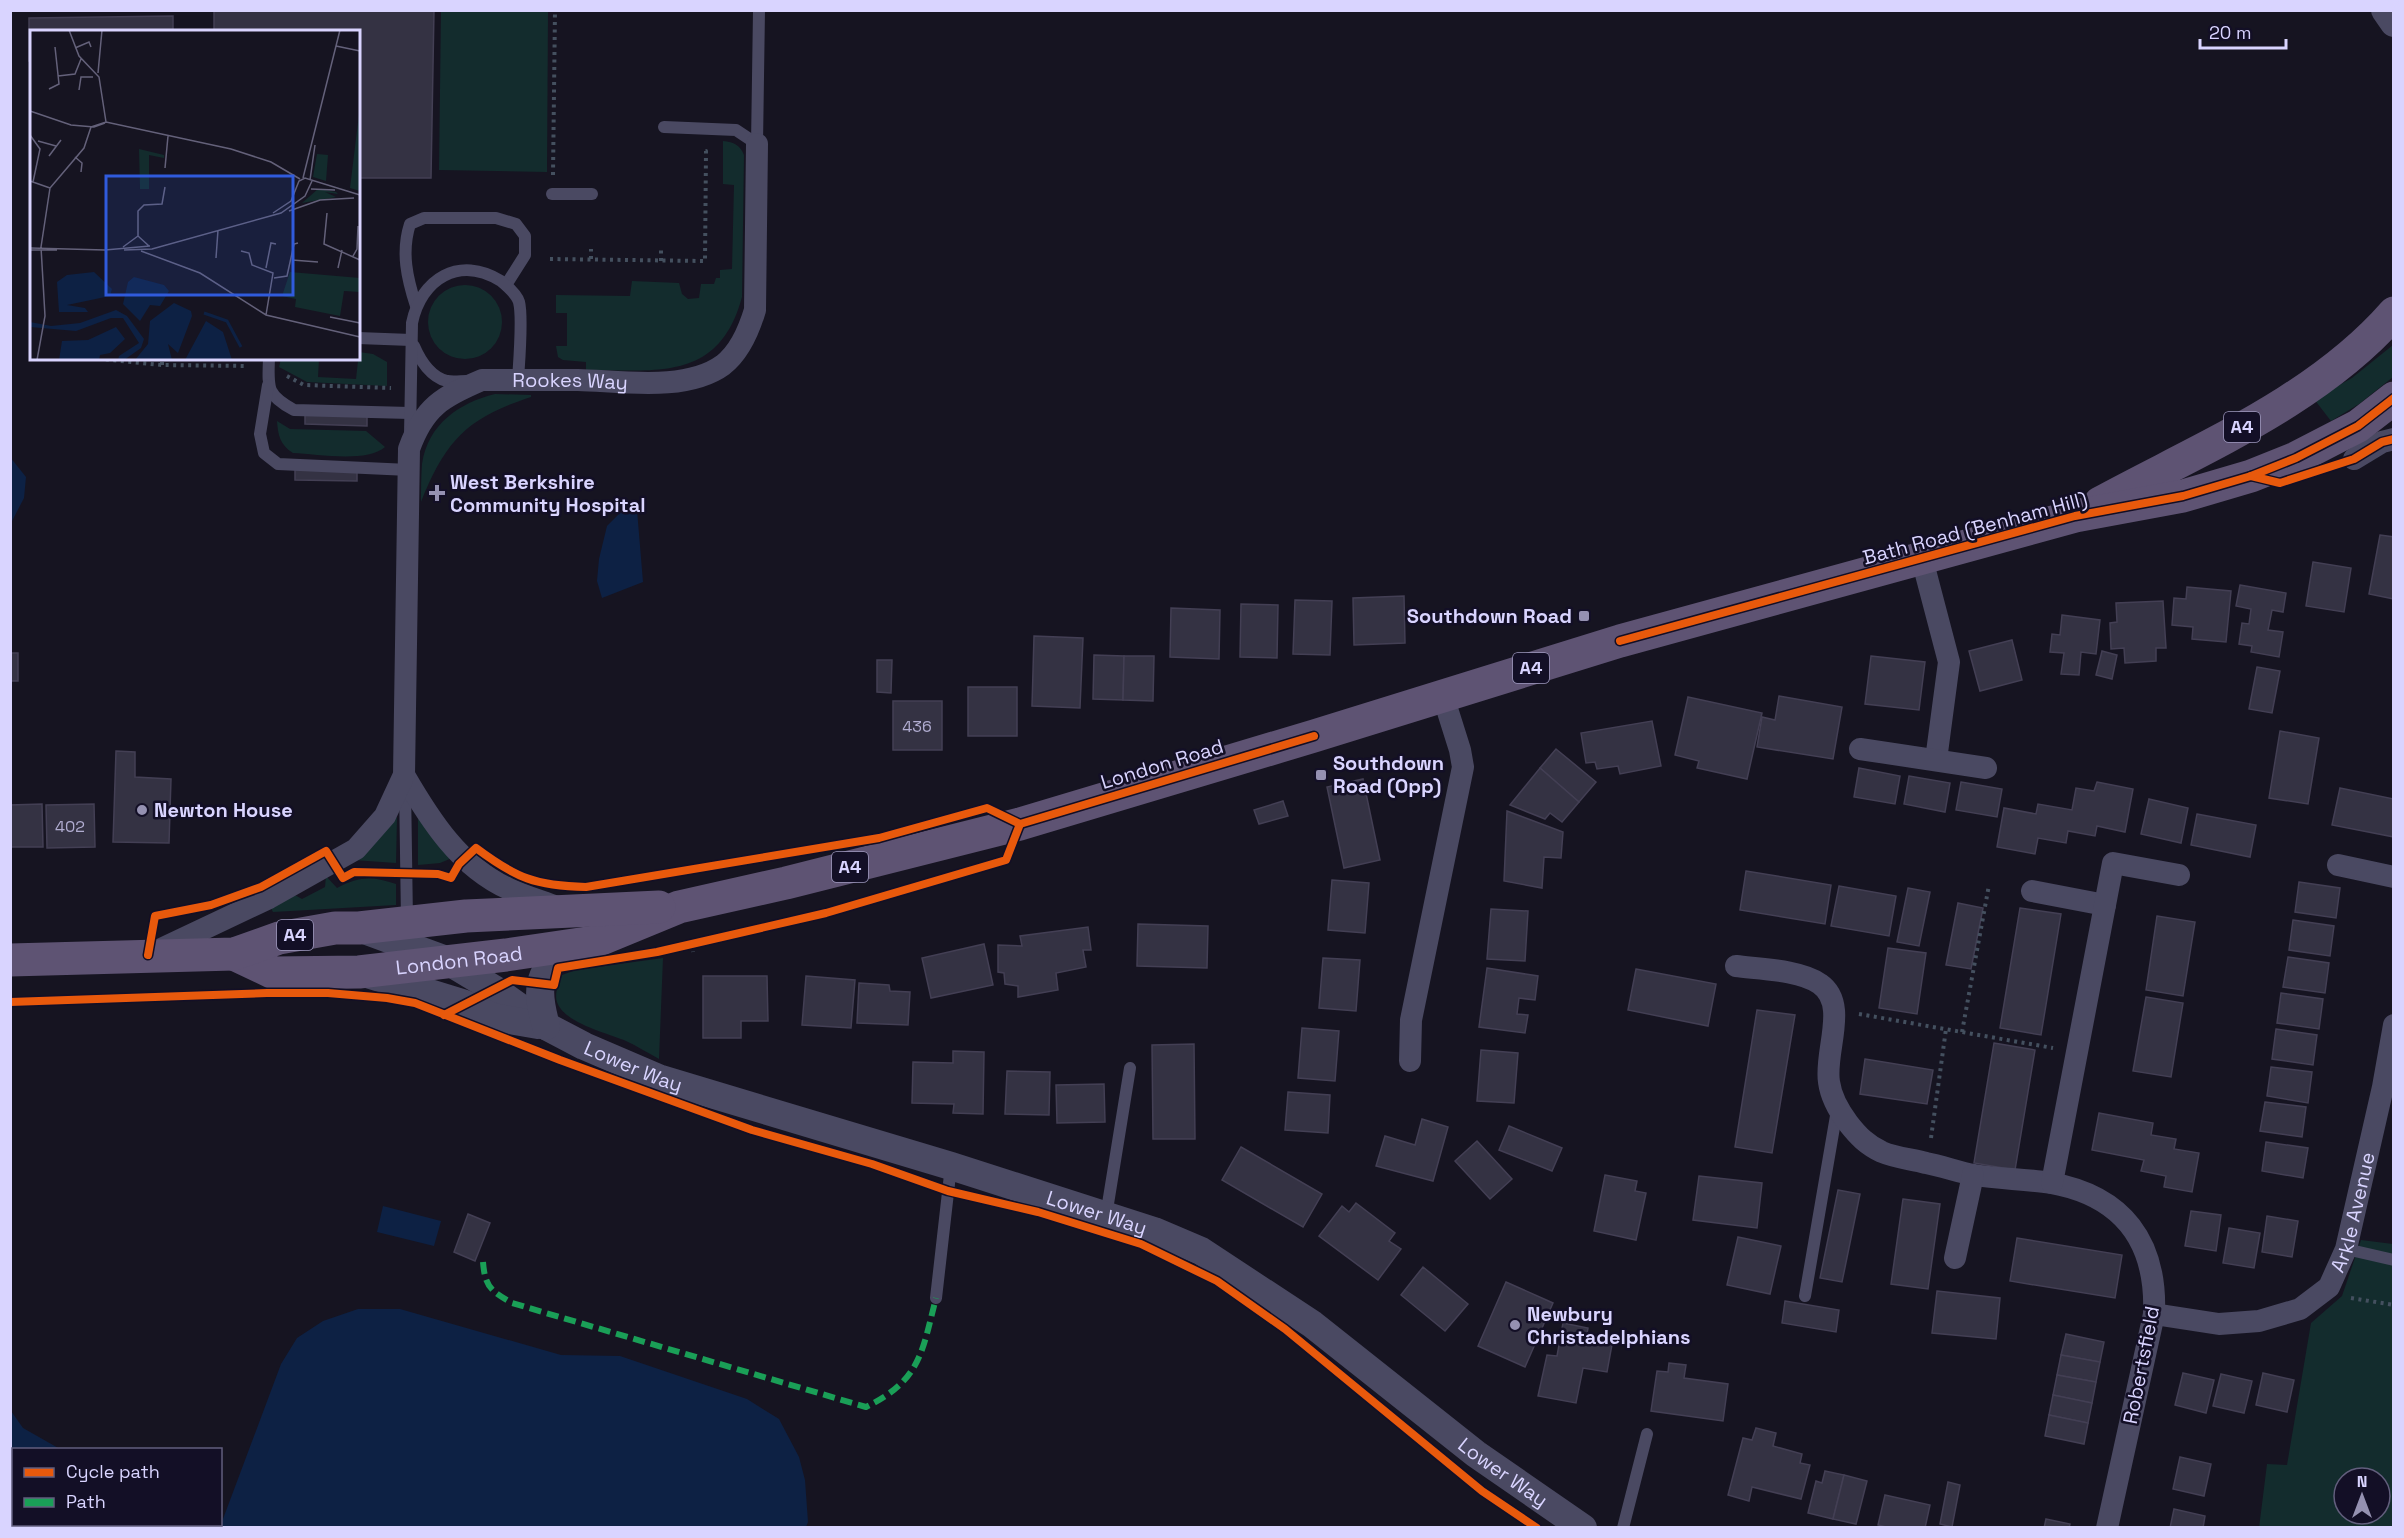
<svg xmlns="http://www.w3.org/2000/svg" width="2404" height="1538" font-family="'Space Grotesk',sans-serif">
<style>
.green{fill:#132c2d;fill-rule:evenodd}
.water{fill:#0d2144}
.building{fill:#343243;stroke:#433f54;stroke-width:1.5}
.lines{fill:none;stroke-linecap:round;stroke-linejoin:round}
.path{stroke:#44505f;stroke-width:4;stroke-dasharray:3 4.5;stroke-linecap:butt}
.service{stroke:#4a4962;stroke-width:12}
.minor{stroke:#4a4962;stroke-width:22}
.tertiary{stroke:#4a4962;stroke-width:28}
.primary{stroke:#5e5373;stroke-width:33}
.quiet{stroke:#1a9f57;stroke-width:6;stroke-dasharray:12 6;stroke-linecap:butt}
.cycleway-casing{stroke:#130f26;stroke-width:11}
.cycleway{stroke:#e8590c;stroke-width:8}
.poi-dot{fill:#9591b1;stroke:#130f26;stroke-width:2}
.labels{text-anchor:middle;stroke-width:5;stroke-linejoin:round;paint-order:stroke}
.number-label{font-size:16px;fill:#b0acd0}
.shield{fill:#130f26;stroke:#9e99be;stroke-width:1.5}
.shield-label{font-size:18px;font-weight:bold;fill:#d9d4ff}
.street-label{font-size:20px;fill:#d9d4ff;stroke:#130f26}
.poi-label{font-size:20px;font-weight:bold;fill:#d9d4ff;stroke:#130f26;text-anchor:start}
.inset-river{fill:none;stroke:#0d2144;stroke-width:3}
.inset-road{fill:none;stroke:#64617a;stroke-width:1.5}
.view{fill:#305bdc;fill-opacity:0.15;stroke:#305bdc;stroke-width:3}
.inset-edge{fill:none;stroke:#d9d4ff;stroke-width:3}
</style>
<rect width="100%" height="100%" fill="#161421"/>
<g class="green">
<polygon points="441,11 548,11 547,172 439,170"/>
<path d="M723,141C734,142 740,145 744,155L742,297C719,382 657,370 586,370V362L563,360L558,357L556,346H567V313H556V295L630,296L632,281L679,283L682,294L688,299L699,298L701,284H714L716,278H720V270L732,269L734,185L723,184Z"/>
<circle cx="465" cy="322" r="37"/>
<polygon points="2393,345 2393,377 2359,404 2331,421 2314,399 2352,378"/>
<polygon points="359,352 373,354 387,362 387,386 307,382 279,367 281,359 319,359 318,377 356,379"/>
<path d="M495,394L531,395V397C467,418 446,440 421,502C421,490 421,477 422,464C428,424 459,403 495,394Z"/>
<path d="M277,421L290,429L366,431L385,447C367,463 317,454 293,453C280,445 278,435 277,421Z"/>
<polygon points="397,817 396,863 353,860"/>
<polygon points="418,818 452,858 440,863 418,865"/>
<path d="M326,876L337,888C359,876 373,876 396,884V905L273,912L270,906L293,894L302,899L325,887Z"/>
<path d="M663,958L659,1059C648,1053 637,1046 626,1041C607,1033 564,1023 557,1002C554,993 559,984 562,975L576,970Z"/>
<path d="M2361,1240L2393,1244V1527L2259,1528L2267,1464L2287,1465L2311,1323L2342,1296ZM2344,1478H2380V1514H2344Z"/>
</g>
<g class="water">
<polygon points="10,457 26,477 24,498 11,523"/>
<polygon points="637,510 643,582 602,598 597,581 599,559 607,526 621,512"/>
<polygon points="383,1206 441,1221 434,1246 377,1232"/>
<polygon points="358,1309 400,1309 561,1355 620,1356 747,1399 779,1419 799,1457 805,1480 808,1522 806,1527 220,1527 281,1364 297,1338 323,1321"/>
<polygon points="11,1411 23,1428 60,1449 14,1450 14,1524 61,1525 61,1527 11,1527"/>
</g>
<g class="building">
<polygon points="214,10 434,10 431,178 358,178 358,32 214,32"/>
<polygon points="173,16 173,32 32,32 32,61 29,61 29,18"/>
<polygon points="305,413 367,414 367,426 305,424"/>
<polygon points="295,468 357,470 357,481 295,480"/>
<polygon points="2380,535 2394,537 2394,599 2369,594"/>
<polygon points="2313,562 2351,568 2344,612 2306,606"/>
<polygon points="2240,585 2286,593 2283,612 2272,610 2268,630 2283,632 2279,657 2251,652 2252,646 2239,644 2242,623 2249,624 2251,609 2236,606"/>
<polygon points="2187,587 2231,591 2226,642 2192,639 2193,627 2172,625 2174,598 2186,599"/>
<polygon points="1404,596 1405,643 1354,645 1353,598"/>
<polygon points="1295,600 1332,601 1330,655 1293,654"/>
<polygon points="2163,601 2166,648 2156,648 2156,661 2125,663 2124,648 2111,649 2110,623 2117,622 2116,603"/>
<polygon points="1241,604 1278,605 1277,658 1240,657"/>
<polygon points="1171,608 1220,610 1219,659 1170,657"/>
<polygon points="2062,615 2100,620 2096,654 2081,652 2079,675 2061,674 2064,653 2050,652 2052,634 2060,635"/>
<polygon points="1034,636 1083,638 1080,708 1032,706"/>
<polygon points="2012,640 2022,680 1980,691 1969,651"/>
<polygon points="2102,651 2117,655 2112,679 2096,675"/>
<rect x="10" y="653" width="8" height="28"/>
<polygon points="1094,655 1124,656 1123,700 1093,699"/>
<polygon points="1124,656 1154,656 1153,701 1123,700"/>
<polygon points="1871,656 1925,662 1919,710 1865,704"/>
<polygon points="877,660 892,660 891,693 877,692"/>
<polygon points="2257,667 2280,671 2272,713 2249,709"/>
<rect x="968" y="687" width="49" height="49"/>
<polygon points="1779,696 1842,707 1833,759 1757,747 1762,717 1775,720"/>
<polygon points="1688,697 1762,713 1747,779 1697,768 1699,761 1675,755"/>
<rect x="893" y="701" width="49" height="49"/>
<polygon points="1652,721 1661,766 1620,774 1618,766 1597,769 1595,762 1586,763 1581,733"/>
<polygon points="2280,731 2319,738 2308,804 2269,798"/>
<polygon points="1556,749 1596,782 1579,802 1540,768"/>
<polygon points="116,751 135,752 135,777 171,779 169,843 113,842"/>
<polygon points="1540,768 1579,802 1562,822 1550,813 1545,819 1510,805"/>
<polygon points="1859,768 1900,776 1895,804 1854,797"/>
<polygon points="1909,776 1950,783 1945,812 1904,804"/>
<polygon points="1363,779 1380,860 1344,868 1327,787"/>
<polygon points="1961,782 2002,789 1997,817 1956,810"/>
<polygon points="2097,782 2133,789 2125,832 2097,826 2095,836 2068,831 2066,843 2038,838 2035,854 1997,847 2004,808 2036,814 2038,804 2072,810 2076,788 2094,791"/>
<polygon points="2340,788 2394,799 2394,837 2332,825"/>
<polygon points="2149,799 2188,808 2181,843 2141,834"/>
<polygon points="1283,801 1288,816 1259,824 1254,810"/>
<polygon points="42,804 43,847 10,847 10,805"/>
<polygon points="94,804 95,847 47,848 46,805"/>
<polygon points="1507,811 1563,832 1561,858 1544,857 1542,888 1504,881"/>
<polygon points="2197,814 2256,825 2250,857 2191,845"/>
<polygon points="1746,871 1831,885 1825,924 1740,910"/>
<polygon points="1332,880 1369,883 1365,933 1328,930"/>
<polygon points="2299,882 2340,888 2336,918 2295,912"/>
<polygon points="1839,886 1896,896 1889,936 1831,926"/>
<polygon points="1908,888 1930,892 1919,946 1897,942"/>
<polygon points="1958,903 1983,908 1971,969 1946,965"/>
<polygon points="2020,908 2061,914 2041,1035 2000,1028"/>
<polygon points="1491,909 1528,911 1525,961 1487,959"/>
<polygon points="2157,916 2195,922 2183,996 2146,990"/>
<polygon points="2293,920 2334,926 2330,956 2289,950"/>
<polygon points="1138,924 1208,926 1207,968 1137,966"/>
<polygon points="1088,927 1091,950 1083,950 1086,967 1056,973 1058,990 1018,997 1018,986 1005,984 1004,973 998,972 998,945 1022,946 1020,936"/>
<polygon points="984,944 993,985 931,998 922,958"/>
<polygon points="1888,948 1926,953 1917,1014 1879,1008"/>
<polygon points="2288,957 2329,963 2325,993 2283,987"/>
<polygon points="1323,958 1360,960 1356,1011 1319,1008"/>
<polygon points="1487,968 1538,976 1535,1000 1519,998 1517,1014 1528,1015 1525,1033 1479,1027"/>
<polygon points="1636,969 1716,984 1708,1026 1628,1010"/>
<polygon points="703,976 767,976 768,1021 741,1021 741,1038 703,1038"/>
<polygon points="806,976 855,980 851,1028 802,1025"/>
<polygon points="859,983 889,985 890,991 910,992 908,1025 857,1023"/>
<polygon points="2281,993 2323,999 2319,1029 2277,1023"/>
<polygon points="2146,997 2183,1003 2171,1077 2133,1071"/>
<polygon points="1757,1010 1795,1015 1772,1153 1735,1147"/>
<polygon points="1302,1028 1339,1031 1335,1081 1298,1078"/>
<polygon points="2276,1029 2317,1035 2313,1065 2272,1059"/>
<polygon points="1994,1043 2035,1050 2015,1170 1974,1163"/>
<polygon points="1194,1044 1195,1139 1153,1139 1152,1045"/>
<polygon points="1481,1050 1518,1053 1514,1103 1477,1101"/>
<polygon points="953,1051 984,1052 983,1114 953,1113 954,1104 912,1103 913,1062 953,1063"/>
<polygon points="1865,1059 1933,1070 1927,1104 1860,1094"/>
<polygon points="2271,1067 2312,1072 2308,1103 2267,1096"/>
<polygon points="1007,1071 1050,1072 1049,1115 1005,1114"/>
<polygon points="1104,1084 1105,1122 1057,1123 1056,1085"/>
<polygon points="1288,1092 1330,1095 1328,1133 1285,1130"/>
<polygon points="2265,1102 2306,1107 2302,1137 2260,1131"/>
<polygon points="2099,1113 2153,1123 2151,1135 2176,1139 2174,1149 2199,1153 2192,1192 2164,1187 2166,1176 2141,1171 2144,1160 2092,1150"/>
<polygon points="1422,1119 1448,1127 1433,1181 1376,1166 1385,1136 1415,1145"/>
<polygon points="1509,1126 1562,1148 1552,1171 1499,1150"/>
<polygon points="1477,1141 1512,1179 1490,1199 1455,1161"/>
<polygon points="2266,1142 2308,1148 2303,1178 2262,1171"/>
<polygon points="1241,1147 1322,1194 1303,1227 1222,1180"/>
<polygon points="1605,1175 1637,1181 1635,1191 1646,1193 1636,1240 1594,1231"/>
<polygon points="1699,1176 1762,1183 1757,1228 1693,1220"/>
<polygon points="1838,1190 1860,1194 1842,1282 1820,1278"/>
<polygon points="1903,1199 1940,1204 1928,1289 1891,1284"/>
<polygon points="1356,1203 1395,1233 1389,1241 1401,1249 1378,1280 1319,1236 1342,1206 1349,1212"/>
<polygon points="2191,1211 2221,1215 2216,1251 2185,1246"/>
<polygon points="468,1214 490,1223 475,1261 454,1252"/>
<polygon points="2267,1216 2298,1221 2292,1257 2262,1252"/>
<polygon points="2229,1228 2260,1233 2254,1268 2223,1263"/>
<polygon points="1738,1237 1781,1246 1770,1294 1727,1285"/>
<polygon points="2017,1238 2122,1255 2115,1298 2010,1281"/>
<polygon points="1423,1267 1468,1304 1445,1331 1401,1295"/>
<polygon points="1506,1282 1553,1303 1525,1367 1478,1346"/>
<polygon points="1937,1291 2000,1298 1996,1339 1932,1333"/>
<polygon points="1785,1301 1839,1310 1836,1332 1782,1323"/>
<polygon points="1563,1323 1588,1328 1587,1334 1613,1339 1607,1372 1583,1368 1576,1403 1538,1396 1547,1355 1557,1356"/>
<polygon points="2066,1334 2104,1342 2100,1362 2061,1355"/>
<polygon points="2061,1355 2100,1362 2096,1382 2057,1375"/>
<polygon points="1669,1363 1686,1365 1684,1378 1728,1384 1723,1421 1651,1411 1657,1371 1668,1372"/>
<polygon points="2183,1373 2214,1380 2206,1413 2175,1405"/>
<polygon points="2263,1373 2294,1380 2287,1412 2256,1405"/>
<polygon points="2221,1374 2252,1381 2244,1413 2213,1406"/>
<polygon points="2057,1375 2096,1382 2092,1403 2053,1395"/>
<polygon points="2053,1395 2092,1403 2088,1423 2049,1415"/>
<polygon points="2049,1415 2088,1423 2084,1444 2045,1436"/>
<polygon points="1756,1428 1776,1433 1773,1446 1802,1454 1800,1463 1810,1465 1801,1499 1752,1487 1749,1501 1728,1495 1743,1438 1752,1440"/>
<polygon points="2180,1457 2211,1464 2204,1496 2173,1489"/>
<polygon points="1825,1471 1844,1475 1833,1519 1808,1513 1816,1481 1822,1483"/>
<polygon points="1844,1475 1867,1481 1856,1524 1833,1519"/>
<polygon points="1948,1482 1960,1485 1952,1527 1940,1524"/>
<polygon points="1885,1495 1930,1505 1925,1528 1890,1528 1878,1525"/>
<polygon points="2174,1509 2205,1516 2203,1528 2170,1528"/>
<polygon points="2046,1519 2070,1524 2069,1528 2044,1528"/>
</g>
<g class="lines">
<g class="path">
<polyline points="553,175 555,10"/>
<polyline points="550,259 705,261 706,151 704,151"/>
<polyline points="591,259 591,249"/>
<polyline points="661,261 661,250"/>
<polyline points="32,301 32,306"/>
<polyline points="91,358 162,365 248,366"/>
<polyline points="162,365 162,358"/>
<polyline points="287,376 304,385 391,388"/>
<polyline points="692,944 693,952"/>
<polyline points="1859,1014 2053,1048"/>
<polyline points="1962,1032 1989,885"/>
<polyline points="1931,1138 1946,1029"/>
<polyline points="2351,1298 2394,1305"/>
</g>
<g class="service">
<polyline points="664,127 736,130 757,144"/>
<polyline points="757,144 759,10"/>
<polyline points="552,194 592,194"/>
<path d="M416,306C407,278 401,252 410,224L424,218H496L516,224L525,236V255L506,285"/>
<polyline points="358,338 411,340"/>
<path d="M414,346C420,360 431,377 447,381C453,382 461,381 467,381"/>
<path d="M269,358C268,388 266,395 294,410L410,413"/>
<polyline points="268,385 260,434 264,453 278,464 409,470"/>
<path d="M410,435L412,323C421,279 459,255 501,281C507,286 517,295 519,302C523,317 519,363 518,380"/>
<polyline points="405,785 407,921"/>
<polyline points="1106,1216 1130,1068"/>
<polyline points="2346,1249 2394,1260"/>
<polyline points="1805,1296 1837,1110"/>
<polyline points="936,1298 951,1166"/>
<polyline points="1623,1528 1647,1434"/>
</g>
<g class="minor">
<polyline points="2354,459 2382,442 2394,439"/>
<polyline points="1922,559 1949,662 1936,760"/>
<polyline points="1860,749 1986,768"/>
<path d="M404,775C430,820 460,867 509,889C524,896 541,901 557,907"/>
<polyline points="2338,865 2394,877"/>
<polyline points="2032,891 2105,905"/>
<path id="s1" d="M155,952L269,898L356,849L385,816L404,775L409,449C424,407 442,397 482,380C514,380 546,380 578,380C621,381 686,392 723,365C740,352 749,330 755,310L757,144"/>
<path d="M1736,966C1759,969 1801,970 1820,984C1849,1004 1824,1052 1829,1082C1831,1097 1839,1111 1848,1123C1858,1136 1867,1145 1882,1152C1896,1158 1911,1159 1926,1163C1942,1166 1958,1172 1974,1175C2000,1179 2026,1179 2051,1183C2123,1196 2157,1242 2154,1314L2107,1528"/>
<polyline points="1410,1061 1411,1020 1463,767 1460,750 1443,696"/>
<polyline points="2052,1183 2113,863 2179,875"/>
<polyline points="1955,1258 1973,1175"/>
<path id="s2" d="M2154,1314L2219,1324L2259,1321L2300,1309L2329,1287L2346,1249L2383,1087L2394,1025"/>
</g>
<g class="tertiary">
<polyline points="2385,10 2394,23"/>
<path id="s3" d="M359,928L446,960L494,989L546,1026L584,1046L661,1079L951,1166L1154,1231L1201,1251L1312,1324L1476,1454L1583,1528"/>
<polyline points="361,972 465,1004 493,1017 538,1025"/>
<path d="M546,1026C536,989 537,978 562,948"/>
</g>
<g class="primary">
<path d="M2100,503C2201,448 2317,401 2394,313"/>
<path id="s4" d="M234,954L274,973L359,972L506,955L594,942L679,907L786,883L1020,824L1314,736L1620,641L2075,516L2183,496L2251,476L2296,458L2358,426L2394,398"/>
<polyline points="10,960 234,954 279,938 335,928 359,928 466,916 659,907"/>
</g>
<path class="quiet" d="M483,1262C485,1287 491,1291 512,1303L866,1407C921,1380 922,1352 936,1298"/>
<g class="cycleway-casing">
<g id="cycleway">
<polyline points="2251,476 2280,483 2354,459 2382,442 2394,439"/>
<polyline points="1620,641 2075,516 2183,496 2251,476 2296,458 2358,426 2394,398"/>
<polyline points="1020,824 1314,736"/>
<path d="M148,955L155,916L211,905L261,887L326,851L343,878L354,872L438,874L451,878L459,864L476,848C516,878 536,886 586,887L879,838L987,808L1020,824"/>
<polyline points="10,1002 267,993 328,993 387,998 415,1003 560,1060 752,1130 872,1164 948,1191 1038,1212 1141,1244 1217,1281 1285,1329 1482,1491 1537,1528"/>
<polyline points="444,1015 512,980 554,985 558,968 657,952 826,913 1006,860 1020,824"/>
</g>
</g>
<use href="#cycleway" class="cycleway"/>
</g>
<g class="poi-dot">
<path d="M434 484h6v6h6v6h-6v6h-6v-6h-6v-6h6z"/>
<rect x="1578" y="610" width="12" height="12" rx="3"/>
<rect x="1315" y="769" width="12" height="12" rx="3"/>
<circle cx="142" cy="810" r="6"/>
<circle cx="1515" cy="1325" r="6"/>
</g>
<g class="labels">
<g class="number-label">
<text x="917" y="732">436</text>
<text x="70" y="832">402</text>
</g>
<g class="shield">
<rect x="2224" y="412" width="36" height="30" rx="4.5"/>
<rect x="1513" y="653" width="36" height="30" rx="4.5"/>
<rect x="832" y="852" width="36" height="30" rx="4.5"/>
<rect x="277" y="920" width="36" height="30" rx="4.5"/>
</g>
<g class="shield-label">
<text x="2242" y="433">A4</text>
<text x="1531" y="674">A4</text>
<text x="850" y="873">A4</text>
<text x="295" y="941">A4</text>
</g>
<g class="street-label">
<text dy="7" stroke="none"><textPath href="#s1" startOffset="834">Rookes Way</textPath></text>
<text transform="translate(1975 528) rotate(-15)" y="7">Bath Road (Benham Hill)</text>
<text transform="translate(1162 764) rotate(-17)" y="7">London Road</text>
<text dy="7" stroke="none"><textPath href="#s4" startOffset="230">London Road</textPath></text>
<text dy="7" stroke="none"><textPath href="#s3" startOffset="309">Lower Way</textPath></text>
<text dy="7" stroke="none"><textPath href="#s2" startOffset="264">Arkle Avenue</textPath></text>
<text dy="7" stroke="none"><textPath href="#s3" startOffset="795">Lower Way</textPath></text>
<text transform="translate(2141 1365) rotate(-79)" y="7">Robertsfield</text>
<text dy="7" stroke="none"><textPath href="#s3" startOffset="1281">Lower Way</textPath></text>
</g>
<g class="poi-label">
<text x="450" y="489">West Berkshire<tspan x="450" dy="23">Community Hospital</tspan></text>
<text x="1572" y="623" text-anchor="end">Southdown Road</text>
<text x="1333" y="770">Southdown<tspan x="1333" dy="23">Road (Opp)</tspan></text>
<text x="154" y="817">Newton House</text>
<text x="1527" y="1321">Newbury<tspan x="1527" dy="23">Christadelphians</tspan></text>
</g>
</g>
<g transform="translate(30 30)">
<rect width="330" height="330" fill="#161421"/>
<path d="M330,76V161L320,158ZM109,119L134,125V128L119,125V159H110ZM287,124L298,125L296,151L283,147ZM288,159L306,162L308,164L295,162L306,167L272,173ZM260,242L330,248V262L314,261L310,286L265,277L266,269L252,266Z" fill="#132c2d"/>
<path d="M64,242L82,259L80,266L37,275L55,278L58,282H29L27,252L37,245ZM104,247L134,255L139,261L130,276L120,275L110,291L93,274L98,252ZM144,273L161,281L162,286L148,323L138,314L142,330H105L118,314L120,291ZM86,280L97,286L114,309L111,318L94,330H88L89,326L109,313L93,288H81L46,301L0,297V292L21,296L50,293ZM176,291L193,302L202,330H155ZM86,297L95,309L80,323L70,325L69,330H29L32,311L58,310Z" fill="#0d2144"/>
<path class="inset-river" d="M174,283L197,291L211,317"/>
<path class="inset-road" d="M39,0L49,26L69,47L76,92M306,16L330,21M45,18L59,12L61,17M68,43L72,0M28,46L45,44L51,29M19,59L29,54L25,17M49,60L51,47H63M0,81L41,95L64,97L75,93M61,97L76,92L201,119L241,132L270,149M0,105L10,119L3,152M8,111L26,116M19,126L31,110M45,127L52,133L51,142M135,138L138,106M273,148L310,0M280,150L285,115M0,151L20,158M281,159L305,160M259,181L290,170L324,168M243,183L261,171L269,151L275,148L330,165M297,183L294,214L330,230M119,216L108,206V181L114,175L132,174L135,157M11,217L20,158L54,118L61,97M93,217L108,206M0,218L75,220L120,216M0,220H27M94,220L122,219L251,183L275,166L282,151M111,221L170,243L236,285L330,307M211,221L219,223L222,235L243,243L236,285M323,226L327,219L328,196M186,228L188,200M262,230L288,232M236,238L241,213L246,214M308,238L312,220M244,248L257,246L264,214L268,213M300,287L330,293M7,330L15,286L11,217"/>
<path class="view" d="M76,146H263V265H76Z"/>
<rect width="330" height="330" class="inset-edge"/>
</g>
<rect width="2404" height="1538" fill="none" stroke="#d9d4ff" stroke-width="24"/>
<rect x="12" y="1448" width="210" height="78" fill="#130f26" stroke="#625e7d" stroke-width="1.5"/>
<rect x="24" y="1468" width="30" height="9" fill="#e8590c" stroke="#625e7d" stroke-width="1.5"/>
<text x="66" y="1478" font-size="18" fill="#d9d4ff">Cycle path</text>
<rect x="24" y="1498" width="30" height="9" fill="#1a9f57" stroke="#625e7d" stroke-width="1.5"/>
<text x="66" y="1508" font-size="18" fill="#d9d4ff">Path</text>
<g transform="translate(2362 1496)"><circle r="28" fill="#130f26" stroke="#625e7d" stroke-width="1.5"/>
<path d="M0-4.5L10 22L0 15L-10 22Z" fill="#9591b1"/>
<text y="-9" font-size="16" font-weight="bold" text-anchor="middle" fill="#d9d4ff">N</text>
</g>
<path d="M2200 39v9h86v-9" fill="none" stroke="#d9d4ff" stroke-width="3"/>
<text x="2209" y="39" font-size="18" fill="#d9d4ff" stroke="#130f26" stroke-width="4.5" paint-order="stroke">20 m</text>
</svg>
